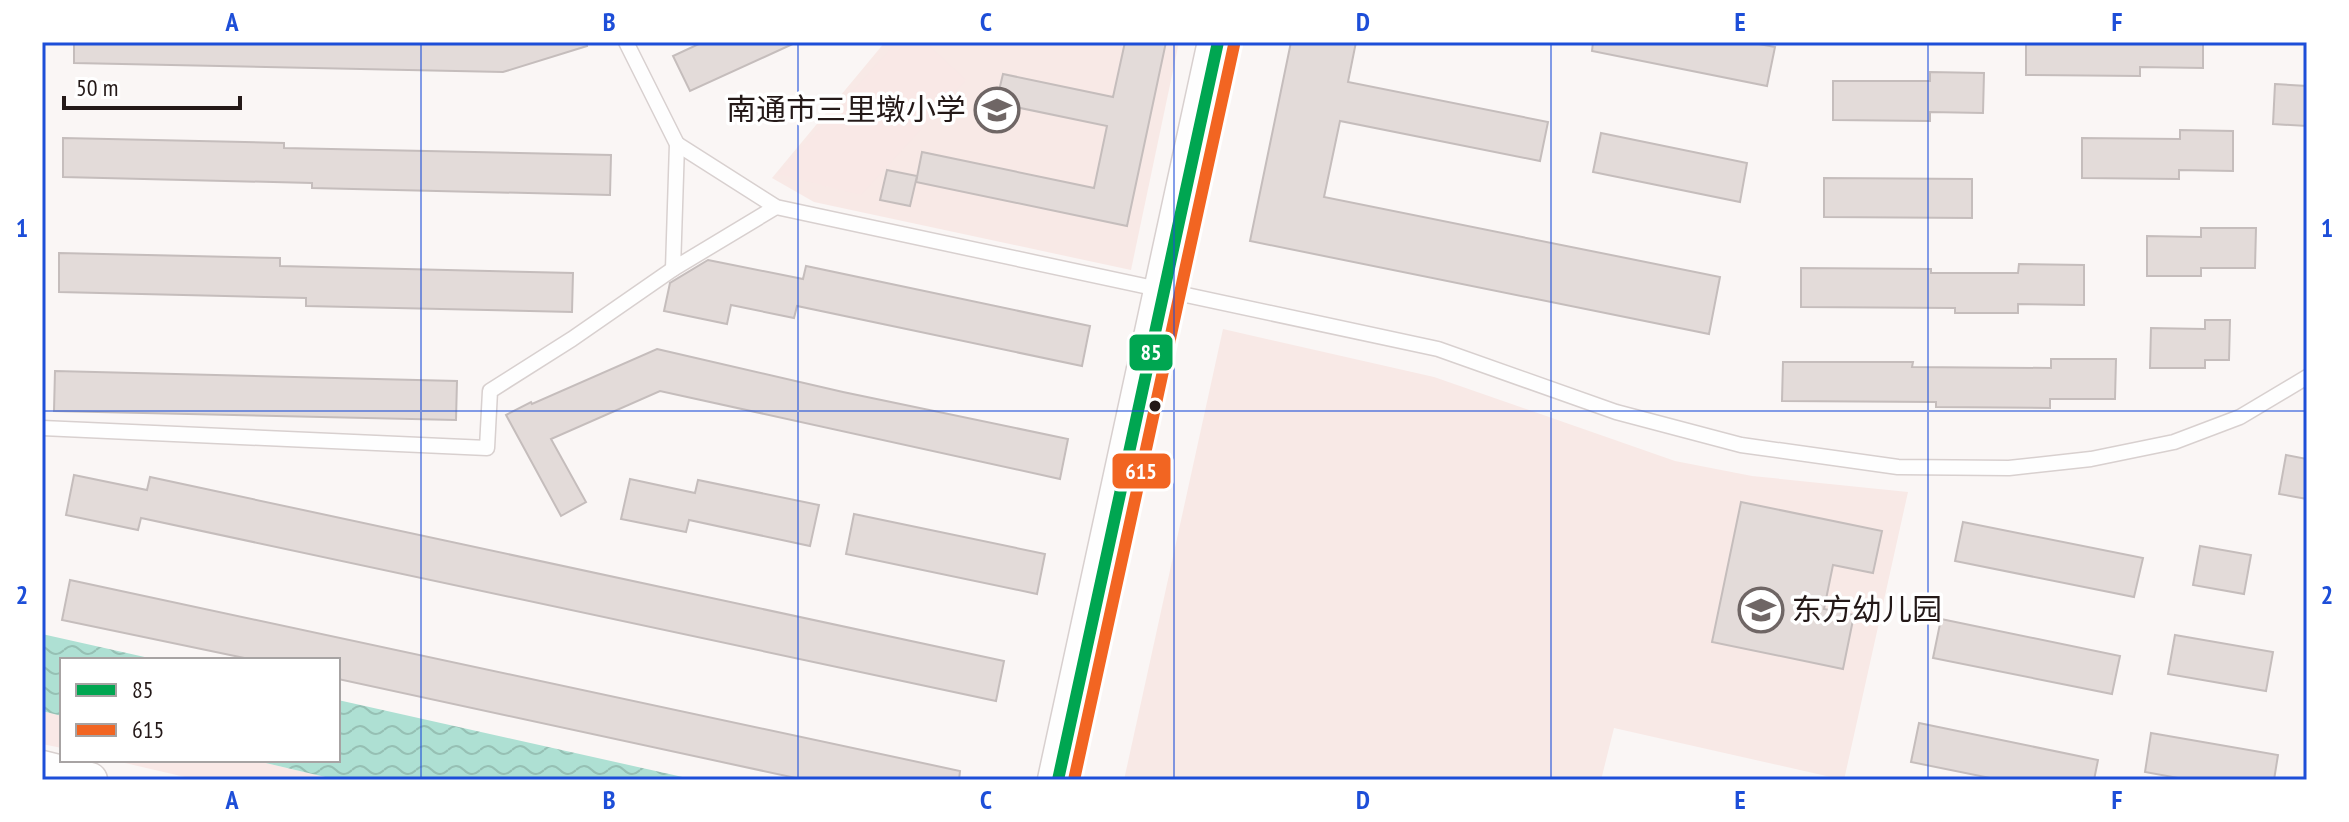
<svg xmlns="http://www.w3.org/2000/svg" width="2349" height="822" font-family="'PT Sans Narrow','Noto Sans SC',sans-serif">
<style>
.built{fill:#f8e9e6}
.green{fill:#f9e8e6}
.water{fill:url(#water-waves)}
.building{fill:#e3dbd9;stroke:#c5bdbc;stroke-width:2}
.lines{fill:none;stroke-linecap:round;stroke-linejoin:round}
.service-casing{stroke:#d8d0cf;stroke-width:17}
.tertiary-casing{stroke:#d8d0cf;stroke-width:37}
.secondary-casing{stroke:#d8d0cf;stroke-width:43}
.service{stroke:#fefefe;stroke-width:14}
.tertiary{stroke:#fefefe;stroke-width:34}
.secondary{stroke:#fefefe;stroke-width:40}
.bus-1-casing{stroke:#fff;stroke-width:18}
.bus-2-casing{stroke:#fff;stroke-width:18}
.bus-1{stroke:#00a651;stroke-width:12}
.bus-2{stroke:#f26522;stroke-width:12}
.grid{fill:none;stroke:#1d4ed8;stroke-width:2;stroke-opacity:0.55}
.bus-dot{fill:#241918;stroke:#fff;stroke-width:3}
.labels{text-anchor:middle;stroke-width:7;stroke-linejoin:round;paint-order:stroke}
.poi-label{font-size:30px;fill:#241918;stroke:#fff;text-anchor:end}
.line-badge{stroke:#fff;stroke-width:3}
.badge-label{font-size:22px;text-anchor:middle;font-weight:bold;fill:#fff}
.neatline{fill:none;stroke:#1d4ed8;stroke-width:3}
.grid-label{font-size:26px;text-anchor:middle;font-weight:bold;fill:#1d4ed8}
</style>
<defs>
<pattern id="water-waves" width="16" height="10" patternUnits="userSpaceOnUse" patternTransform="scale(2)"><rect width="16" height="10" fill="#aee0d3"/><path d="M0 5q4-4 8 0t8 0" fill="none" stroke="#96c0b4"/></pattern>
</defs>
<rect width="100%" height="100%" fill="#faf6f5"/>
<g class="built">
<polygon points="885,42 1179,42 1131,270 814,202 772,178"/>
<polygon points="1223,329 1434,377 1675,461 1752,476 1908,492 1844,780 1614,728 1601,780 1124,780"/>
</g>
<g class="green">
<polygon points="897,42 925,42 966,80 861,195 778,174"/>
<polygon points="42,711 62,716 62,748 42,744"/>
<polygon points="112,760 253,760 338,780 198,780"/>
</g>
<g class="water">
<polygon points="42,634 158,660 62,660 62,716 42,711"/>
<polygon points="338,700 696,780 338,780 253,760 338,760"/>
</g>
<g class="building">
<polygon points="74,42 586,42 587,46 503,72 74,63"/>
<polygon points="703,42 797,42 690,91 673,56"/>
<polygon points="1125,42 1166,42 1127,226 916,182 922,152 1094,188 1107,126 996,103 1003,74 1113,97"/>
<polygon points="1291,42 1356,42 1348,82 1548,122 1540,161 1340,121 1324,197 1720,277 1709,334 1250,241"/>
<polygon points="1593,42 1748,42 1775,47 1767,86 1592,51"/>
<polygon points="2026,42 2203,42 2203,68 2140,67 2140,76 2026,75"/>
<polygon points="1930,72 1984,73 1983,113 1930,112 1930,121 1833,120 1833,81 1930,81"/>
<polygon points="2275,84 2307,86 2307,126 2273,124"/>
<polygon points="2180,130 2233,131 2233,171 2179,170 2179,179 2082,178 2082,138 2180,139"/>
<polygon points="1601,133 1747,163 1740,202 1593,172"/>
<polygon points="63,138 284,143 284,148 611,155 610,195 312,188 312,183 63,177"/>
<polygon points="887,170 917,176 910,206 880,200"/>
<polygon points="1824,178 1972,179 1972,218 1824,217"/>
<polygon points="2201,228 2256,228 2255,268 2201,268 2201,276 2147,276 2147,236 2201,237"/>
<polygon points="59,253 280,258 280,266 573,273 572,312 306,306 306,298 59,292"/>
<polygon points="708,260 803,279 806,266 1090,326 1082,366 797,306 794,318 731,305 727,324 664,311 670,283"/>
<polygon points="2019,264 2084,265 2084,305 2018,304 2018,313 1955,313 1955,308 1801,307 1801,268 1931,269 1931,273 2018,273"/>
<polygon points="2205,320 2230,320 2229,360 2205,360 2205,368 2150,368 2151,328 2205,329"/>
<polygon points="657,349 843,392 1068,439 1060,479 660,391 551,439 586,502 561,516 506,415 531,402 532,404"/>
<polygon points="2051,359 2116,359 2115,399 2050,399 2050,408 1936,407 1936,402 1782,401 1783,362 1913,362 1912,367 2051,368"/>
<polygon points="55,371 457,381 456,420 54,411"/>
<polygon points="2286,455 2307,459 2307,499 2279,494"/>
<polygon points="74,475 147,490 150,477 1004,661 996,701 141,518 138,530 66,515"/>
<polygon points="630,479 695,493 698,480 819,505 810,546 689,520 686,532 621,519"/>
<polygon points="1741,502 1882,531 1873,573 1833,565 1824,609 1854,615 1843,669 1712,642"/>
<polygon points="854,514 1045,554 1037,594 846,554"/>
<polygon points="1963,522 2143,558 2134,597 1955,561"/>
<polygon points="2200,546 2251,555 2244,594 2193,585"/>
<polygon points="70,580 960,771 959,780 805,780 338,679 338,660 254,660 62,620"/>
<polygon points="1941,619 2120,656 2112,694 1933,658"/>
<polygon points="2175,635 2273,652 2266,691 2168,674"/>
<polygon points="1919,723 2098,760 2094,780 2000,780 1911,762"/>
<polygon points="2151,733 2278,755 2274,780 2189,780 2145,772"/>
</g>
<g class="lines">
<g class="service-casing">
<g id="service">
<polyline points="626,42 677,144 673,269 776,207"/>
<polyline points="677,144 776,207 1438,349 1616,412 1741,445 1898,467 2009,468 2091,459 2174,442 2240,417 2307,377"/>
<polyline points="42,428 487,448 490,391 572,339 673,269"/>
</g>
</g>
<g class="tertiary-casing">
<polyline id="tertiary" points="42,768 90,780"/>
</g>
<g class="secondary-casing">
<polyline id="secondary" points="1058,780 1218,42"/>
</g>
<use href="#service" class="service"/>
<use href="#tertiary" class="tertiary"/>
<use href="#secondary" class="secondary"/>
<g class="bus-1-casing">
<polyline id="bus-1" points="1058,780 1218,42"/>
</g>
<g class="bus-2-casing">
<polyline id="bus-2" points="1074,780 1234,45"/>
</g>
<use href="#bus-1" class="bus-1"/>
<use href="#bus-2" class="bus-2"/>
</g>
<path class="grid" d="M421,42V780M798,42V780M1174,42V780M1551,42V780M1928,42V780M42,411H2307"/>
<defs>
<g id="school-ring" transform="scale(2.3)"><circle r="9.5" fill="#fff" stroke="#6f6665" stroke-width="1.5"/><path d="M0-5L7-2L0 1L-7-2ZM-4 1L0 2.5L4 1V4Q0 6-4 4Z" fill="#6f6665"/></g>
</defs>
<g fill-rule="evenodd">
<use href="#school-ring" x="997" y="110"/>
<use href="#school-ring" x="1761" y="610"/>
</g>
<circle class="bus-dot" cx="1155" cy="406" r="7"/>
<g class="labels">
<g class="poi-label">
<text x="966" y="120">南通市三里墩小学</text>
<text x="1792" y="620" text-anchor="start">东方幼儿园</text>
</g>
</g>
<g class="line-badge">
<rect x="1128" y="333" width="46" height="39" rx="8" fill="#00a651"/>
<rect x="1111" y="452" width="61" height="38" rx="8" fill="#f26522"/>
</g>
<g class="badge-label">
<text x="1151" y="360">85</text>
<text x="1141" y="479">615</text>
</g>
<rect width="2349" height="822" fill="none" stroke="#ffffff" stroke-width="88"/>
<rect x="60" y="658" width="280" height="104" fill="#ffffff" stroke="#a7a3a3" stroke-width="2"/>
<rect x="76" y="684" width="40" height="12" fill="#00a651" stroke="#a7a3a3" stroke-width="2"/>
<text x="132" y="698" font-size="24" fill="#241918">85</text>
<rect x="76" y="724" width="40" height="12" fill="#f26522" stroke="#a7a3a3" stroke-width="2"/>
<text x="132" y="738" font-size="24" fill="#241918">615</text>
<path d="M64 96v12h176v-12" fill="none" stroke="#241918" stroke-width="4"/>
<text x="76" y="96" font-size="24" fill="#241918" stroke="#ffffff" stroke-width="6" paint-order="stroke">50 m</text>
<rect x="44" y="44" width="2261" height="734" class="neatline"/>
<g class="grid-label">
<text x="232" y="31">A</text>
<text x="609" y="31">B</text>
<text x="986" y="31">C</text>
<text x="1363" y="31">D</text>
<text x="1740" y="31">E</text>
<text x="2117" y="31">F</text>
<text x="22" y="237">1</text>
<text x="2327" y="237">1</text>
<text x="22" y="604">2</text>
<text x="2327" y="604">2</text>
<text x="232" y="809">A</text>
<text x="609" y="809">B</text>
<text x="986" y="809">C</text>
<text x="1363" y="809">D</text>
<text x="1740" y="809">E</text>
<text x="2117" y="809">F</text>
</g>
</svg>
